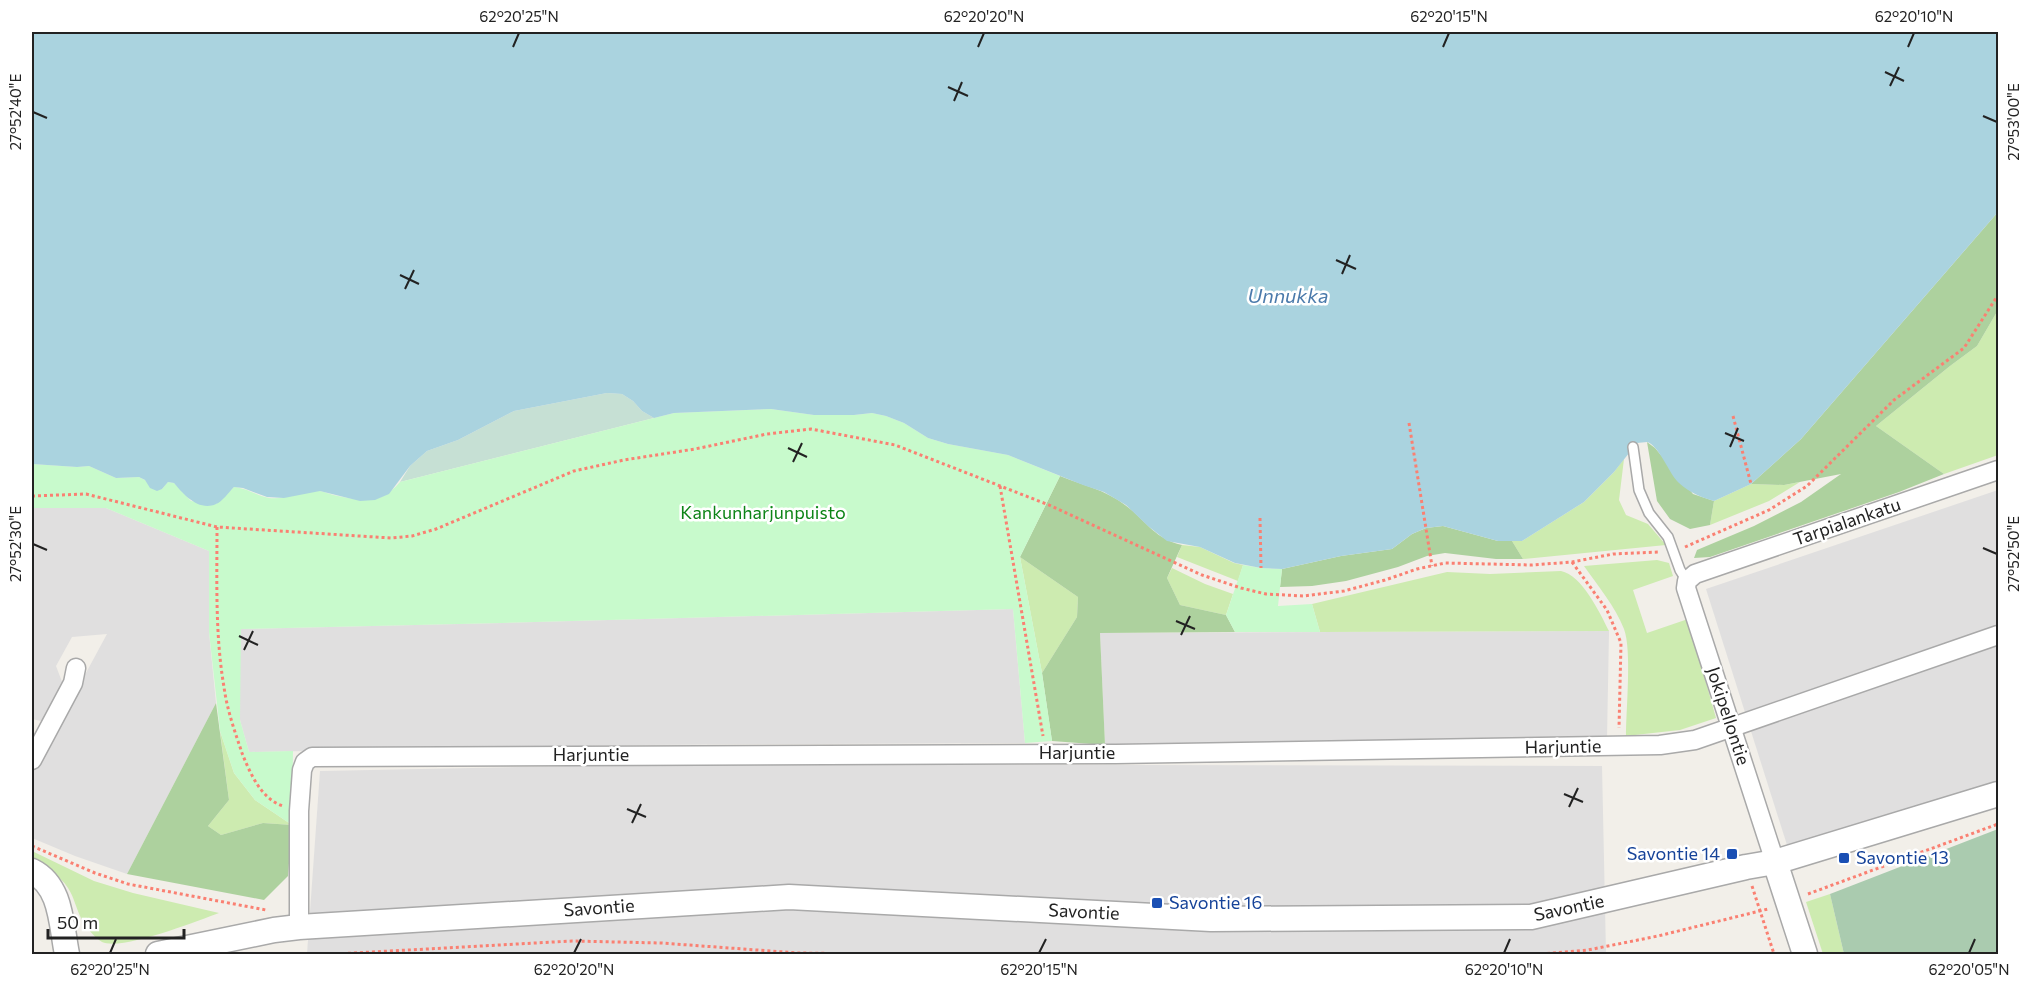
<svg xmlns="http://www.w3.org/2000/svg" width="2030" height="986" font-family="Commissioner,sans-serif">
<style>
.residential{fill:#e0dfdf}
.grass{fill:#cdebb0}
.forest{fill:#add19e}
.wetland{fill:#c6e0d4}
.cemetery{fill:#aacbaf}
.park{fill:#c8facc}
.water{fill:#aad3df}
.lines{fill:none;stroke-linecap:round;stroke-linejoin:round}
.service-casing{stroke:#a9a9a9;stroke-width:12}
.minor-casing{stroke:#a9a9a9;stroke-width:21}
.tertiary-casing{stroke:#a9a9a9;stroke-width:27}
.path{stroke:#fa8072;stroke-width:3;stroke-dasharray:3 3;stroke-linecap:butt}
.service{stroke:#fff;stroke-width:9}
.minor{stroke:#fff;stroke-width:18}
.tertiary{stroke:#fff;stroke-width:24}
.ticks{fill:none;stroke:#222;stroke-width:2}
.transit-dot{fill:#1a4fb4;stroke:#fff;stroke-width:2}
.labels{text-anchor:middle;stroke-width:5;stroke-linejoin:round;paint-order:stroke}
.park-label{font-size:18px;fill:#0c8416;stroke:#fff}
.street-label{font-size:18px;fill:#222;stroke:#fff}
.transit-label{font-size:18px;fill:#164399;stroke:#fff;text-anchor:start}
.water-label{font-size:20px;font-style:italic;fill:#4a7aab;stroke:#fff}
.neatline{fill:none;stroke:#222;stroke-width:2}
.ticks-label{font-size:15px;text-anchor:middle;fill:#222}
</style>
<rect width="100%" height="100%" fill="#f2efe9"/>
<g class="residential">
<polygon points="1998,490 1998,782 1787,845 1706,589"/>
<polygon points="32,508 106,508 209,551 209,632 216,703 127,874 75,856 32,838 32,773 107,634 72,637 56,666 64,687 48,717 41,721 32,719"/>
<polygon points="1013,609 1025,743 639,745 249,752 240,720 240,629 502,623"/>
<polygon points="1609,631 1607,738 1105,745 1100,633"/>
<polygon points="672,764 1602,766 1606,954 307,954 320,771"/>
</g>
<g class="grass">
<polygon points="1998,310 1998,455 1944,474 1876,426 1950,366 1977,346"/>
<polygon points="1624,459 1619,500 1626,515 1648,524 1666,545 1523,559 1512,541 1522,541 1584,502 1614,472"/>
<polygon points="1800,482 1769,501 1710,525 1714,501 1751,484 1784,485"/>
<polygon points="1182,545 1200,547 1234,563 1243,565 1238,581 1177,557"/>
<polygon points="1020,557 1078,597 1077,617 1042,673"/>
<path d="M1657,560L1669,563L1673,576L1633,590L1647,633L1688,619L1716,718L1680,730L1626,736C1626,710 1632,650 1624,629C1615,606 1598,586 1584,566Z"/>
<polygon points="1172,568 1205,584 1233,594 1226,615 1180,605 1167,578"/>
<path d="M1561,571C1582,575 1600,613 1609,631L1320,632L1312,604L1447,572L1490,574Z"/>
<polygon points="220,731 234,773 255,800 292,825 263,823 221,835 208,826 229,800"/>
<path d="M32,851L94,881L133,893L219,913C197,921 122,951 102,942C93,937 86,926 81,918C76,908 74,897 68,888C60,875 44,867 32,860Z"/>
<polygon points="1830,894 1844,954 1823,954 1806,902"/>
</g>
<g class="forest">
<polygon points="1998,212 1998,310 1977,346 1950,366 1876,426 1944,474 1899,492 1710,557 1694,558 1697,550 1754,526 1801,502 1841,474 1784,485 1751,484 1801,439"/>
<polygon points="1647,442 1655,448 1693,494 1714,501 1710,525 1690,529 1670,519 1657,501"/>
<path d="M1060,476C1082,485 1106,490 1125,505C1147,521 1153,538 1182,545L1167,578L1180,605L1226,615L1235,632L1100,633L1105,745L1052,741L1042,673L1077,617L1078,597L1020,557Z"/>
<polygon points="1443,526 1498,541 1512,541 1523,559 1496,559 1445,553 1427,556 1398,567 1346,581 1312,586 1280,587 1282,569 1341,556 1392,549 1412,534 1426,528"/>
<polygon points="216,703 229,800 208,826 221,835 263,823 292,825 288,876 264,900 127,874"/>
</g>
<polygon class="wetland" points="607,393 622,394 633,401 642,411 654,418 400,482 410,466 427,451 458,440 514,411"/>
<polygon class="cemetery" points="1998,829 1998,954 1844,954 1830,894"/>
<g class="park">
<path d="M771,409L814,415H854L872,413L886,416L904,423L928,438L948,444L1008,455L1060,476L1020,557L1042,673L1052,741L1025,743L1013,609L502,623L241,629L240,720L249,752L293,751L292,825L255,800L234,773L220,731L209,632V551L106,508H33L32,528V464L77,467L89,466L116,478L139,477L162,489L168,482L174,483L191,501L216,504L234,487C247,488 257,496 269,498C287,500 302,490 320,491C325,492 332,495 338,496C365,502 381,504 400,482L654,418L674,413Z"/>
<polygon points="1243,565 1261,568 1282,569 1278,606 1312,604 1320,632 1235,632 1226,615"/>
</g>
<path class="water" d="M32,32H1998V212L1801,439L1751,484L1714,501C1701,497 1690,493 1679,483C1669,474 1659,445 1647,442C1644,442 1640,443 1637,443L1614,472L1584,502L1522,541H1498L1443,526L1426,528L1412,534L1392,549L1341,556L1282,569L1261,568L1235,563L1200,547L1167,541L1148,526L1126,505L1104,492L1083,485L1008,455L948,444L928,438L904,423L886,416L872,413L854,415H814L771,409L674,413L654,418L642,411L633,401L622,394L607,393L514,411L458,440L427,451L410,466L389,494L375,500L360,501L320,491L284,498L267,497L243,488L234,487C229,492 222,502 216,504C199,512 183,494 174,483L168,482L162,489L157,491L150,488L145,480L139,477L116,478L89,466L77,467L32,464Z"/>
<g class="lines">
<g class="service-casing">
<polyline id="service" points="1633,447 1639,490 1649,513 1668,537 1680,570 1687,581"/>
</g>
<g class="minor-casing">
<g id="minor">
<polyline points="32,760 73,683 76,668"/>
<polyline points="1775,862 1686,588 1687,581 1695,574 1998,470"/>
<polyline points="299,927 299,811 302,770 305,762 312,757 1116,754 1660,745 1695,740 1998,635"/>
</g>
</g>
<g class="tertiary-casing">
<g id="tertiary">
<polyline points="1775,862 1805,954"/>
<path d="M32,871C62,886 61,925 67,954"/>
<polyline points="158,954 274,930 299,927 789,897 1211,919 1531,917 1746,867 1775,862 1998,794"/>
</g>
</g>
<g class="path">
<polyline points="1733,416 1751,484"/>
<polyline points="1409,423 1432,566"/>
<polyline points="1000,486 1043,736"/>
<polyline points="32,496 86,494 217,527 391,538 412,536 436,529 574,471 624,460 695,449 767,434 811,429 895,445 1049,505 1202,575 1241,588 1266,594 1303,596 1344,591 1385,580 1417,569 1445,563 1532,565 1572,562 1613,554 1659,552"/>
<polyline points="1260,518 1261,568"/>
<path d="M217,527C217,580 215,635 224,687C227,710 235,732 242,753C250,773 261,799 283,806"/>
<polyline points="1685,547 1769,510 1807,486 1894,400 1964,348 1998,295"/>
<polyline points="1572,562 1607,610 1621,643 1619,728"/>
<polyline points="32,846 95,873 128,884 266,910"/>
<polyline points="1752,886 1774,954"/>
<polyline points="1808,894 1998,824"/>
<polyline points="336,954 572,941 661,943 798,953 875,954"/>
<polyline points="1541,954 1588,950 1658,936 1768,909"/>
</g>
<use href="#service" class="service"/>
<use href="#minor" class="minor"/>
<use href="#tertiary" class="tertiary"/>
</g>
<path class="ticks" d="M513,47L519,33M978,47L984,33M1443,47L1449,33M1908,47L1914,33M1885,72L1904,81M1890,86L1899,67M948,87L968,96M954,101L962,82M33,112L47,118M1983,116L1997,122M1336,260L1356,269M1342,274L1350,255M400,275L419,284M405,289L414,270M1725,433L1744,441M1730,447L1738,428M788,448L807,457M793,462L802,443M33,544L47,550M1983,548L1997,554M1176,621L1195,629M1181,635L1190,616M239,636L258,645M244,650L253,631M1564,794L1583,802M1569,807L1578,788M627,809L646,817M632,823L641,804M110,953L116,939M574,953L581,939M1039,953L1046,939M1504,953L1510,939M1969,953L1975,939"/>
<g class="transit-dot">
<rect x="1726" y="848" width="12" height="12" rx="3"/>
<rect x="1838" y="852" width="12" height="12" rx="3"/>
<rect x="1151" y="897" width="12" height="12" rx="3"/>
</g>
<g class="labels">
<g class="park-label">
<text x="763" y="519">Kankunharjunpuisto</text>
</g>
<g class="street-label">
<text transform="translate(1847 522) rotate(-19)" y="6">Tarpialankatu</text>
<text transform="translate(1728 716) rotate(72)" y="6">Jokipellontie</text>
<text transform="translate(1563 747) rotate(-1)" y="6">Harjuntie</text>
<text x="1077" y="759">Harjuntie</text>
<text x="591" y="761">Harjuntie</text>
<text transform="translate(599 908) rotate(-4)" y="6">Savontie</text>
<text transform="translate(1569 908) rotate(-12)" y="6">Savontie</text>
<text transform="translate(1084 912) rotate(3)" y="6">Savontie</text>
</g>
<g class="transit-label">
<text x="1720" y="860" text-anchor="end">Savontie 14</text>
<text x="1856" y="864">Savontie 13</text>
<text x="1169" y="909">Savontie 16</text>
</g>
<g class="water-label">
<text x="1288" y="303">Unnukka</text>
</g>
</g>
<rect width="2030" height="986" fill="none" stroke="#ffffff" stroke-width="66"/>
<path d="M48 929v9h136v-9" fill="none" stroke="#222222" stroke-width="3"/>
<text x="57" y="929" font-size="18" fill="#222222" stroke="#ffffff" stroke-width="4.5" paint-order="stroke">50 m</text>
<rect x="33" y="33" width="1964" height="920" class="neatline"/>
<g class="ticks-label">
<text x="519" y="22">62°20'25"N</text>
<text x="984" y="22">62°20'20"N</text>
<text x="1449" y="22">62°20'15"N</text>
<text x="1914" y="22">62°20'10"N</text>
<text transform="translate(16 112) rotate(-90)" y="5">27°52'40"E</text>
<text transform="translate(2014 122) rotate(-90)" y="5">27°53'00"E</text>
<text transform="translate(16 544) rotate(-90)" y="5">27°52'30"E</text>
<text transform="translate(2014 554) rotate(-90)" y="5">27°52'50"E</text>
<text x="110" y="975">62°20'25"N</text>
<text x="574" y="975">62°20'20"N</text>
<text x="1039" y="975">62°20'15"N</text>
<text x="1504" y="975">62°20'10"N</text>
<text x="1969" y="975">62°20'05"N</text>
</g>
</svg>
